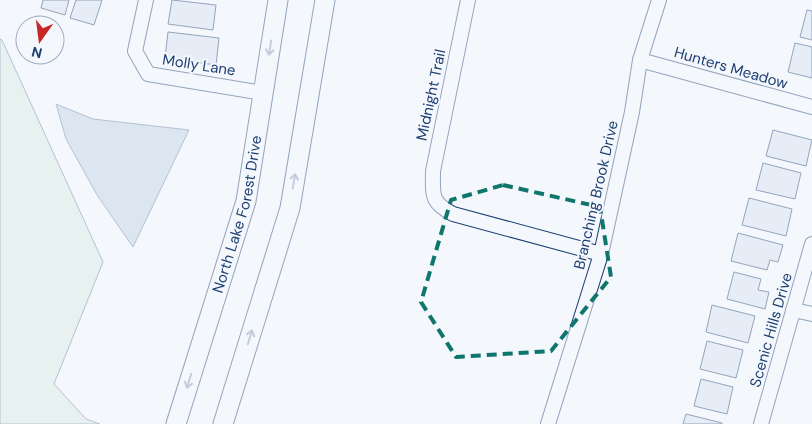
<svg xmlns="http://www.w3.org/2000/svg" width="812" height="424" font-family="'DM Sans',sans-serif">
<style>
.green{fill:#d7e8df;stroke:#687fa3}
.water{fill:#bed0e5;stroke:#687fa3}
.building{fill:#d5e0f0;stroke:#1d3f73}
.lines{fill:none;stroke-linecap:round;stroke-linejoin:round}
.street-casing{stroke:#1d3f73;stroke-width:16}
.secondary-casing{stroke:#1d3f73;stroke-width:21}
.street{stroke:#f4f7fb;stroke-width:14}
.secondary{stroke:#f4f7fb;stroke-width:19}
.oneway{stroke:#889bb7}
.marked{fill:none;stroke:#0f766e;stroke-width:4;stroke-dasharray:10 6;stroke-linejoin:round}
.labels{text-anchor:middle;stroke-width:4;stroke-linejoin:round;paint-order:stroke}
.street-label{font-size:15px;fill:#1d3f73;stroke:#f4f7fb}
</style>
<rect width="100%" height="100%" fill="#f4f7fb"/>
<polygon class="green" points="0,39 2,40 103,262 54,384 86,419 100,424 0,424"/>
<polygon class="water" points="56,104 93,119 189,130 133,247 97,195 66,139"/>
<g class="building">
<polygon points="43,0 69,0 65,15 41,8"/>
<polygon points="76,0 102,0 94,25 70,18"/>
<polygon points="172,0 216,5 213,30 168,24"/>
<polygon points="807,10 812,11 812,40 800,37"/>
<polygon points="168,32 219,38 216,65 165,58"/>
<polygon points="795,43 812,47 812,78 788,72"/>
<polygon points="773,130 812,140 806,166 766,156"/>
<polygon points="763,163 801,173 795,199 756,190"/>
<polygon points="749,198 792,209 786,236 742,225"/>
<polygon points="738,233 783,245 778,262 770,260 767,270 731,261"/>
<polygon points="734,272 761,279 758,290 769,292 765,309 727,299"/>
<polygon points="712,305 755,316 748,343 706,332"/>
<polygon points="707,341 743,350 736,378 700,369"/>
<polygon points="701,379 733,387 727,414 694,406"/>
<polygon points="686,414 722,423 722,424 683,424"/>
</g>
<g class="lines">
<g class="street-casing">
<g id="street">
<polyline points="146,0 135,51 148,74 263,93"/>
<path d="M468,0L433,171C433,195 430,202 453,214L601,254"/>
<polyline points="640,60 812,107"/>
<polyline points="793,310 812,314"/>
<polyline points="548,424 601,254 632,112 640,60 659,0"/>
<polyline points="761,424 812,244"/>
</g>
</g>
<g class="secondary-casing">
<g id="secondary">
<path id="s1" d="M176,424L246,201L278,0"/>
<polyline points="223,424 290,208 325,0"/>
</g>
</g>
<use href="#street" class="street"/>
<use href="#secondary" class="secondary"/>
</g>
<defs><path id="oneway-shaft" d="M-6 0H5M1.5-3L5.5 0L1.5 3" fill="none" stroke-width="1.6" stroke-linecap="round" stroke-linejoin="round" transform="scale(1.25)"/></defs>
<g class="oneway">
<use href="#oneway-shaft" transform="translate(270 48) rotate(99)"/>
<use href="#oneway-shaft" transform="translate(294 181) rotate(-80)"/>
<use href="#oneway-shaft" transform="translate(250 337) rotate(-73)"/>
<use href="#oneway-shaft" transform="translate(189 381) rotate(107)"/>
</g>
<path d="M0 0H812V424H0ZM503,185L600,207L611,277L551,351L456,357L421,302L451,200Z" fill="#f4f7fb" fill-opacity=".55" fill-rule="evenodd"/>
<path class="marked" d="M503,185L600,207L611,277L551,351L456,357L421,302L451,200Z"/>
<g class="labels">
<g class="street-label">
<text transform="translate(199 65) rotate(9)" y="5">Molly Lane</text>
<text transform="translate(731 68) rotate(16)" y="5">Hunters Meadow</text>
<text transform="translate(431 95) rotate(-78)" y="5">Midnight Trail</text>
<text transform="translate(596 195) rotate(-77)" y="5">Branching Brook Drive</text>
<text dy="5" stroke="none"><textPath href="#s1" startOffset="219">North Lake Forest Drive</textPath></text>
<text transform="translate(771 330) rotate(-74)" y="5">Scenic Hills Drive</text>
</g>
</g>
<g transform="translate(40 40) rotate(194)"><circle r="24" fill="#f4f7fb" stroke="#9eadc5"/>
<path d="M0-4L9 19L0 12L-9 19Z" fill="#c62828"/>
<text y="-8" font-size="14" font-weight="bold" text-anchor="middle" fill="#1d3f73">N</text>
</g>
</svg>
